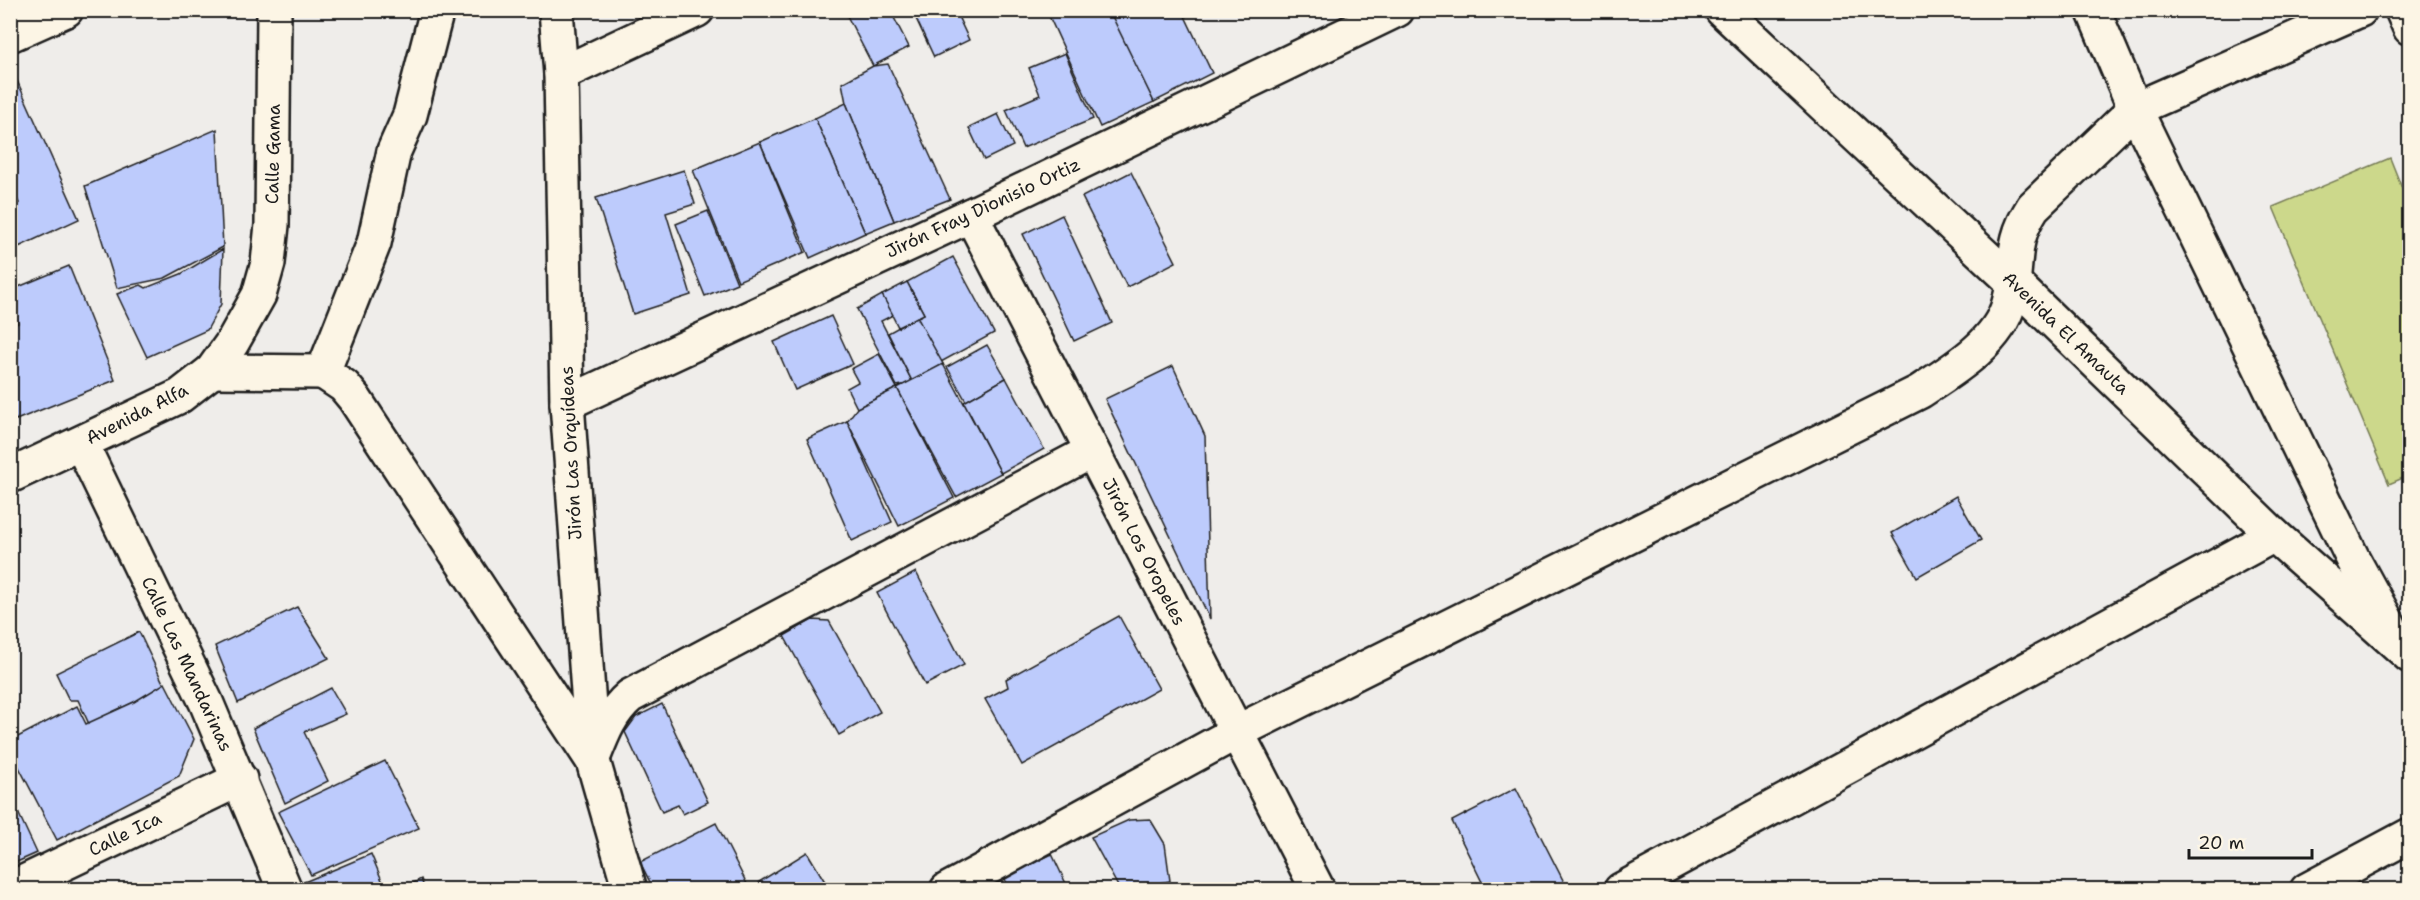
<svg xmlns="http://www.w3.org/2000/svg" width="2420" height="900" font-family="'Shantell Sans',sans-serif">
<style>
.green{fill:#ccd88b;stroke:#747a54;stroke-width:1.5}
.building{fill:#bdcbfc;stroke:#1c1c1c;stroke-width:1.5}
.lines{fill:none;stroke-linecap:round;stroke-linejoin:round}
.minor-casing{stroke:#1c1c1c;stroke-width:38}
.minor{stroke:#fcf5e5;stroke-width:33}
.labels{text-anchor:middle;stroke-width:4.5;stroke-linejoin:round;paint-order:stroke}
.street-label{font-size:18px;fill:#1c1c1c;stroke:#fcf5e5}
</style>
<rect width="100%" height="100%" fill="#efedea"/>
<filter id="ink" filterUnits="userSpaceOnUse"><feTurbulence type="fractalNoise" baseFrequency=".0167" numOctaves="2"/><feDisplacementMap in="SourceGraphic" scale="12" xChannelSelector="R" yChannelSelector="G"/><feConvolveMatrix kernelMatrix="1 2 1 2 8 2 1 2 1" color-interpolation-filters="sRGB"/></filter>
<g filter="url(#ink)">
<polygon class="green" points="2390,158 2409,206 2410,475 2389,484 2273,207"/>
<g class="building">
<polygon points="844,10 890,10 909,47 873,66"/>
<polygon points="912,10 955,10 969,40 934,57"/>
<polygon points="1061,10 1112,10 1154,102 1100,127 1049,16"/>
<polygon points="1109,10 1182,10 1212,73 1154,102"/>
<polygon points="1065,53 1093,119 1023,148 1006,110 1040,95 1029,68"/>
<polygon points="888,64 950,199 894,221 846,103 842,83 873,66"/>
<polygon points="10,65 79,219 12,250 10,207 19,203 10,182"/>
<polygon points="846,103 894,221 865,233 815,118"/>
<polygon points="998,114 1013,146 984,160 969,128"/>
<polygon points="815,118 865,233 810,258 760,142"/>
<polygon points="217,129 223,247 165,278 117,288 85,186"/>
<polygon points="760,142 805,252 738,281 693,170"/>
<polygon points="684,170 695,204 666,213 691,295 633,314 596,198"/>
<polygon points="1131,172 1176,262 1127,287 1082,197"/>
<polygon points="708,211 737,283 705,296 676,224"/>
<polygon points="1062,215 1112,323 1074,341 1023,234"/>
<polygon points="223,249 221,304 207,330 147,357 117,294 141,285 146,288 181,274"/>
<polygon points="953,257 994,333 941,362 917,317 924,314 907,282"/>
<polygon points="69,266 115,380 16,420 10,410 10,327 18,323 11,290"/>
<polygon points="907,282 924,314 898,327 882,295"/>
<polygon points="882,295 893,315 881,321 913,383 897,386 857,309"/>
<polygon points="831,316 853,364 795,390 774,342"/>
<polygon points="917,317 943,364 913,383 888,333"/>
<polygon points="987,345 1006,378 966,401 947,367"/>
<polygon points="879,354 897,388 857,408 847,388 858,382 851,369"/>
<polygon points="943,364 1001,473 956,497 897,388"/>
<polygon points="1173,366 1205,436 1210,619 1105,399"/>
<polygon points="1006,378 1044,449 1001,473 964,402"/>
<polygon points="897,388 954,498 899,526 847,421 857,408"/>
<polygon points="847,421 892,522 852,541 807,439"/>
<polygon points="1956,496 1981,540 1917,577 1892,533"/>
<polygon points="916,572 964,665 925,685 877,593"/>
<polygon points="297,607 329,658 238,703 215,646"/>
<polygon points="1119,616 1159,689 1022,765 985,699 1008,687 1006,679"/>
<polygon points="812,620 829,621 880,712 839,735 784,636"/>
<polygon points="139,632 165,687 89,724 78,700 69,700 56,673"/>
<polygon points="165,683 194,739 179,776 57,840 10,750 10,741 77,706 86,724 134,702"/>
<polygon points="331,688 346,714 304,732 328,781 285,803 253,728"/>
<polygon points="662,704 708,802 683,814 678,805 662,812 625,732 636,717"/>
<polygon points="385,761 419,828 311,875 278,812"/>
<polygon points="1516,788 1568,890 1486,890 1452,821"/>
<polygon points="10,795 37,853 10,865"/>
<polygon points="1150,819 1165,844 1170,881 1120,890 1091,837 1129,820"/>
<polygon points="716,823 748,886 741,890 654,890 640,862"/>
<polygon points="807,852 830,890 763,890 759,882"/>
<polygon points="371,854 386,890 305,890 302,883"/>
<polygon points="1052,854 1069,890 1010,890 1004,877"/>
<polygon points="421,879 425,890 400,890"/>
</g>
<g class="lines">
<g class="minor-casing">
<g id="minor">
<polyline points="556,10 561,74 567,403 593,761 630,890"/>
<polyline points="1722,10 2013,282 2274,535 2410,656"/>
<polyline points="2093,10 2135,109 2353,559 2389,625"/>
<polyline points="2402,10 2410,28"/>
<polyline points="10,35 66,10"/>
<polyline points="561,74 697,10"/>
<polyline points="971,215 1318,890"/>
<polyline points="212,371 323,372 374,243 394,151 410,115 437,10"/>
<polyline points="323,372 344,386 354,398 591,758"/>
<polyline points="567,403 971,215 1397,10"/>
<polyline points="81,443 206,702 285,890"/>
<polyline points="10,476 180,396 212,371 232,343 259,295 268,263 272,225 274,10"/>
<path d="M594,756C603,733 611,712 630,696L1092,451"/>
<polyline points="10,889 240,779"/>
<path d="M947,890L1237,732L1919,392C1951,371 1999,343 2009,303C2020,264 2008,246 2033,207L2135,109L2360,10"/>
<polyline points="1621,890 2274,535"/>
<polyline points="2307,890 2410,835"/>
</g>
</g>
<use href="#minor" class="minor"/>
</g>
</g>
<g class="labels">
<g class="street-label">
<text transform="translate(273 154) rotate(-89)" y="6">Calle Gama</text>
<text transform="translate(983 208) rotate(-25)" y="6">Jirón Fray Dionisio Ortiz</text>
<text transform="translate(2066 333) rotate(44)" y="6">Avenida El Amauta</text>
<text transform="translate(137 414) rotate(-27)" y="6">Avenida Alfa</text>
<text transform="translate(571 453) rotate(-93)" y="6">Jirón Las Orquídeas</text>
<text transform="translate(1144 552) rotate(63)" y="6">Jirón Los Oropeles</text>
<text transform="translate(187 664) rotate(65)" y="6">Calle Las Mandarinas</text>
<text transform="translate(125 834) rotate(-26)" y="6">Calle Ica</text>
</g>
</g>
<rect width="2420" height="900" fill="none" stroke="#fcf5e5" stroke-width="36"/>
<rect x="18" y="18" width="2384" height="864" fill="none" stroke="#1c1c1c" stroke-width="2" filter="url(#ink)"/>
<path d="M2189 849v9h123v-9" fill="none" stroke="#1c1c1c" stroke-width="3"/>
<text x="2198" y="849" font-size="18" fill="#1c1c1c" stroke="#fcf5e5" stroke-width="4.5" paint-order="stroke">20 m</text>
</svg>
